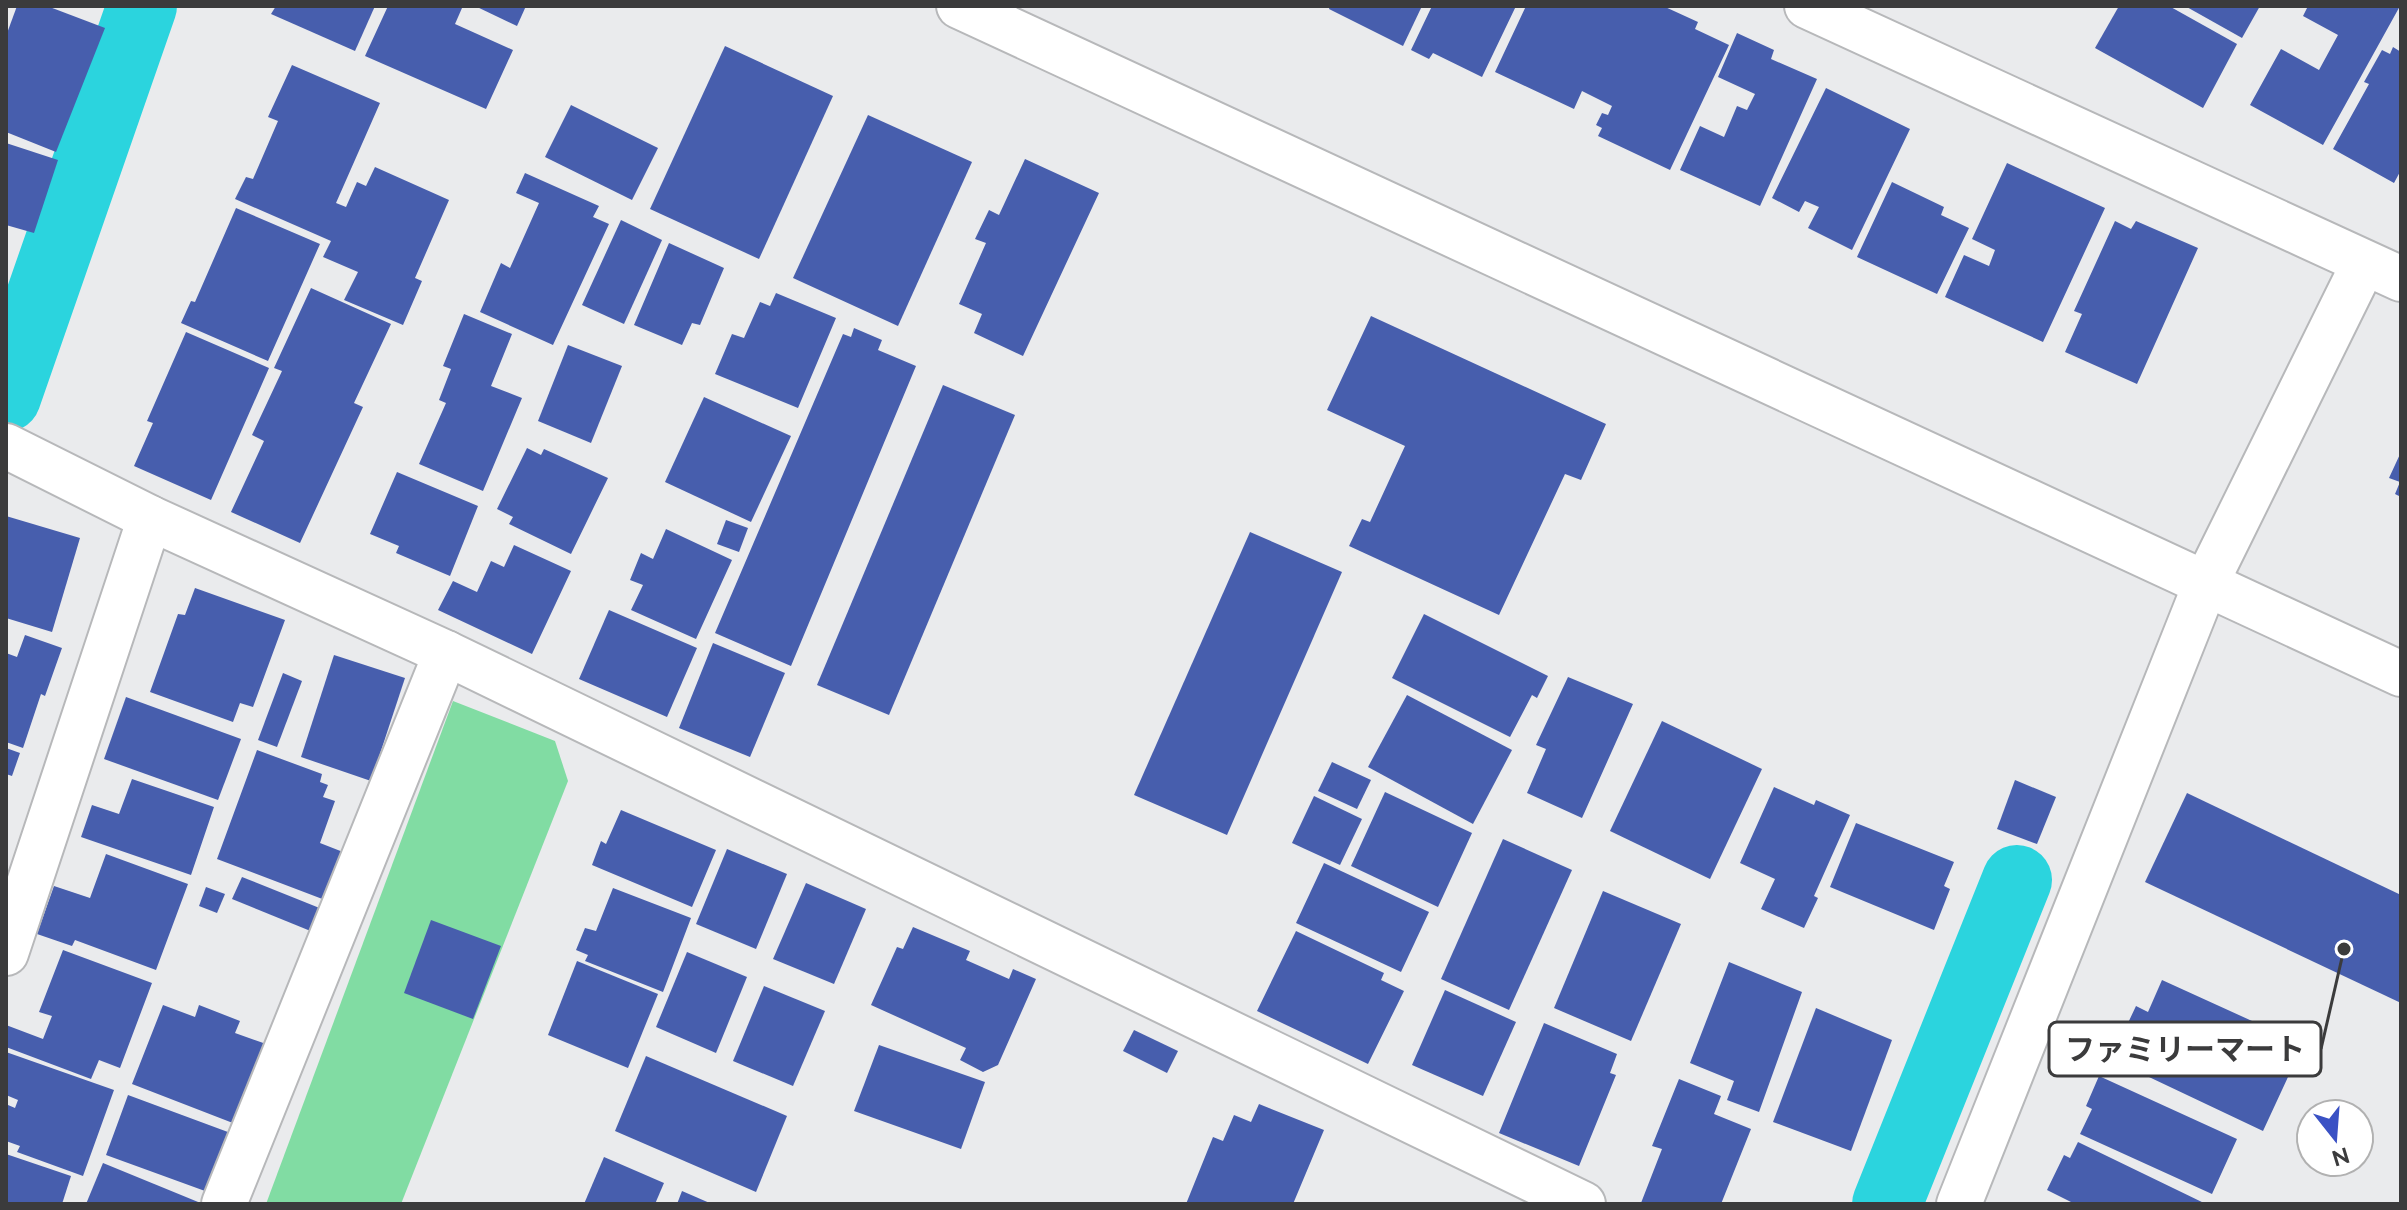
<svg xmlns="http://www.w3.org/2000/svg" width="2407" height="1210" font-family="Raleway,'Noto Sans JP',sans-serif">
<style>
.green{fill:#81dca3}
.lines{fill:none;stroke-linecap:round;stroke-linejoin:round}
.canal{stroke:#2bd4de;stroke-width:70}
.building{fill:#475ead}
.minor-casing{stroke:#b7b8ba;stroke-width:48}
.tertiary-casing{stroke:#b7b8ba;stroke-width:48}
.minor{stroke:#fff;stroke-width:44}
.tertiary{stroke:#fff;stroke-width:44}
.leader{fill:none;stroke:#3b3b3c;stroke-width:3}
.callout-dot{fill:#3b3b3c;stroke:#fff;stroke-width:3}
.callout{fill:#fff;stroke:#3b3b3c;stroke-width:3}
.callout-label{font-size:30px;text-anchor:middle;font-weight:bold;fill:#3b3b3c}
</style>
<rect width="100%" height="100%" fill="#eaebed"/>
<polygon class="green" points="453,701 555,741 568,781 401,1204 266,1204"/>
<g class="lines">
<g class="canal">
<polyline points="6,397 142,6"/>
<polyline points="1887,1204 2017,880"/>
</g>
</g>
<g class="building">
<polygon points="17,6 47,6 105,28 56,152 6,132 6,36"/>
<polygon points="276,6 375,6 355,51 271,14"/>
<polygon points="388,6 457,6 462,8 455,24 513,50 486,109 365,56"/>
<polygon points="475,6 526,6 517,26"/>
<polygon points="1330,6 1422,6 1403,46 1329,9"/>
<polygon points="1432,6 1516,6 1482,77 1433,53 1429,59 1411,50"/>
<polygon points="1526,6 1663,6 1698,22 1695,29 1729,45 1670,170 1598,136 1602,128 1596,125 1602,113 1608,115 1612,106 1582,91 1574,109 1495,72"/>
<polygon points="2119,6 2169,6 2237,44 2203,108 2095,48"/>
<polygon points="2185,6 2260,6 2242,38"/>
<polygon points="2308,6 2400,6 2323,145 2250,105 2281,49 2319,70 2338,35 2303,16"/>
<polygon points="1737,33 1774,50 1771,59 1817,79 1760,206 1680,170 1700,126 1724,137 1737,106 1747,110 1755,94 1718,77"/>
<polygon points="725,46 833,96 759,259 650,209"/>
<polygon points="2393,47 2401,52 2401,170 2394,183 2333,149 2369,84 2364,82 2382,50 2390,54"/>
<polygon points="292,65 380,103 336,203 346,207 357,182 366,186 375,167 449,200 415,278 422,281 403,325 344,300 358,272 323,257 331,241 235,199 246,177 253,179 278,121 268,117"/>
<polygon points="1826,88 1910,129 1852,250 1808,228 1819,207 1805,201 1799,212 1772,198"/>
<polygon points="571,105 658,148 632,200 545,157"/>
<polygon points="868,115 972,162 898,326 793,278"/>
<polygon points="6,143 58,160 34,233 6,225"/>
<polygon points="1025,159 1099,193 1023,356 974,333 982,314 959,304 986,243 975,239 989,210 999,215"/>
<polygon points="2007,163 2105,208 2043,342 1945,297 1964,255 1989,266 1995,250 1972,239"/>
<polygon points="525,173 599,206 593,217 609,224 553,345 480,312 501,263 510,268 539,203 516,193"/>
<polygon points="1892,182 1944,207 1941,215 1969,228 1937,294 1857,257"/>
<polygon points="236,208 320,244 268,361 181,323 191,301 195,302"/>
<polygon points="621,220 662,240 624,324 582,305"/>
<polygon points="2115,221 2131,229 2136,221 2198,248 2137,384 2065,352 2082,314 2074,311"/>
<polygon points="669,243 724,268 700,325 692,323 682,345 634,325"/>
<polygon points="311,288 391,324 354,403 363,407 300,543 231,512 264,441 252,435 282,371 274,368"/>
<polygon points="776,293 836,318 798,408 715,374 732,334 744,338 760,302 770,306"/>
<polygon points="464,314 512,334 491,386 522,398 483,491 419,464 446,403 439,400 451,369 443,366"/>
<polygon points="1371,316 1606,424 1581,480 1565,474 1499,615 1349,546 1362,519 1370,522 1405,446 1327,410"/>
<polygon points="854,328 882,340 878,350 916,366 791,666 715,633 843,334 851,337"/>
<polygon points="186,332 269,368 211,500 134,466 153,423 147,421"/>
<polygon points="568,345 622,366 591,443 538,421"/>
<polygon points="943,385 1015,415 889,715 817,685"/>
<polygon points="704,397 791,436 751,522 665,482"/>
<polygon points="527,448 541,455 544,449 608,478 571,554 509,524 513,517 497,509"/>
<polygon points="2401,452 2401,497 2395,494 2400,482 2389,478"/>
<polygon points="397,472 478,506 450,576 396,553 399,546 370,534"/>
<polygon points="6,516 80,538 52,632 6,618"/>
<polygon points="726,520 748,528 739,552 717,544"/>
<polygon points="666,529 732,560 696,639 631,610 643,585 630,580 641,553 653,559"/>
<polygon points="1250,532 1342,572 1227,835 1134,795"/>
<polygon points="514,545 571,571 532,654 438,610 453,581 477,592 491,561 504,567"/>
<polygon points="195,588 285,620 253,707 240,703 233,722 150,692 178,614 185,615"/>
<polygon points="609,610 697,648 667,717 579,679"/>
<polygon points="1424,614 1548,676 1537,698 1532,695 1510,737 1392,678"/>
<polygon points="25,635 62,648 45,696 41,694 23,748 6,742 6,653 17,657"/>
<polygon points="713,643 785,673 750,757 679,728"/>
<polygon points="334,655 405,678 371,781 301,757"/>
<polygon points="283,673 302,681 277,747 258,740"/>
<polygon points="1568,677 1633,704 1582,818 1527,793 1546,749 1536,745"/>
<polygon points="1407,695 1512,750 1473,824 1368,767"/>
<polygon points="126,697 241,739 218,800 104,759"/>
<polygon points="1662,721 1762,769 1710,879 1610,831"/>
<polygon points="6,748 20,753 12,776 6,774"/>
<polygon points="257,750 322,774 320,782 328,785 323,797 335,801 320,843 343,852 325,900 217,859"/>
<polygon points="1332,762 1371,780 1357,809 1318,791"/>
<polygon points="132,779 214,807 191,875 81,837 92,805 119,814"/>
<polygon points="2015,780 2056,797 2037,844 1997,829"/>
<polygon points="1774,787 1814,805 1816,800 1850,815 1814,896 1818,898 1804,928 1761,909 1775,879 1740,863"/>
<polygon points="1385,792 1472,833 1438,907 1351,866"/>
<polygon points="2187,793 2401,895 2401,1003 2145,882"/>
<polygon points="1314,796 1362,819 1340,865 1292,843"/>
<polygon points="621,810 716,850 692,907 592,865 601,841 606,844"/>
<polygon points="1856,823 1954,862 1944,886 1950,889 1934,930 1830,887"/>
<polygon points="1503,839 1572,870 1509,1010 1441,979"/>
<polygon points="727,849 787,874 756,949 696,924"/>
<polygon points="106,854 188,884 156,970 75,940 72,946 37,934 54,886 90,898"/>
<polygon points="1324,863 1429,912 1401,972 1296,923"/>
<polygon points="242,877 322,909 313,932 232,899"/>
<polygon points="806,883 866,909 834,984 773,959"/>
<polygon points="206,887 225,894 217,913 199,906"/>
<polygon points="613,888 691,918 663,992 585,961 588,955 576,950 585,928 596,931"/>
<polygon points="1603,891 1681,924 1631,1041 1554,1008"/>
<polygon points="431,920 501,946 473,1019 404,993"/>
<polygon points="913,927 970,951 966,960 1009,979 1013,969 1036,979 998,1065 983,1072 960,1060 966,1048 871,1005 897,947 903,949"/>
<polygon points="1296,931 1384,973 1381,980 1404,991 1368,1064 1257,1011"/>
<polygon points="63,950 152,983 120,1068 99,1060 91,1079 6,1047 6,1025 43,1039 52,1016 39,1012"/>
<polygon points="687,952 747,977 716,1053 656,1027"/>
<polygon points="577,961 658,994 628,1068 548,1035"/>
<polygon points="1729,962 1802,992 1759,1112 1727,1100 1734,1081 1690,1063"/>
<polygon points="2162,980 2285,1036 2288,1028 2307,1036 2263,1131 2111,1059 2136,1006 2148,1012"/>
<polygon points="764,986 825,1011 793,1086 733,1061"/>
<polygon points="1445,990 1516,1022 1483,1096 1412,1065"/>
<polygon points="163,1005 195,1017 199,1005 240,1021 235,1033 269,1045 238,1125 132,1084"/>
<polygon points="1816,1008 1892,1040 1851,1151 1773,1122"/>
<polygon points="1544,1023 1617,1054 1610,1073 1616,1075 1579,1166 1499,1133"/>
<polygon points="1134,1030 1178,1051 1167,1073 1123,1051"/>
<polygon points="879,1045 985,1082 961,1149 854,1111"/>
<polygon points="6,1052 114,1090 83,1176 17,1152 20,1146 6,1141 6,1110 8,1105 15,1108 18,1100 6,1095"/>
<polygon points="646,1056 787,1116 756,1192 615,1131"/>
<polygon points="2099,1076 2237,1139 2212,1194 2080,1134 2092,1109 2086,1106"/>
<polygon points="1679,1079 1721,1096 1714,1114 1751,1129 1721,1204 1641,1203 1662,1149 1652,1146"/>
<polygon points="128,1095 236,1135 225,1166 216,1163 205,1191 106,1155"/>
<polygon points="1259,1104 1324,1130 1293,1204 1186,1204 1213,1137 1223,1141 1234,1115 1251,1122"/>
<polygon points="2078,1142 2206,1204 2075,1204 2047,1190 2064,1155 2070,1158"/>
<polygon points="6,1154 71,1176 62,1204 6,1204"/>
<polygon points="604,1157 664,1183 655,1204 584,1204"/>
<polygon points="103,1163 203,1204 86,1204"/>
<polygon points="682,1191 712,1204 677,1204"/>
</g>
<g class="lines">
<g class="minor-casing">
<g id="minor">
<polyline points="6,446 150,518 446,653 1583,1204"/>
<polyline points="6,953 150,518"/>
<polyline points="224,1204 446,653"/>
<polyline points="1959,1204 2206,583 2364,263"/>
</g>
</g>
<g class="tertiary-casing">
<g id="tertiary">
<polyline points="959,6 2401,674"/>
<polyline points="1807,6 2401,279"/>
</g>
</g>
<use href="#minor" class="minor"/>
<use href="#tertiary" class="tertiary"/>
</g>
<path class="leader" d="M2344 949L2321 1049"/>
<circle class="callout-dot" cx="2344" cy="949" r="8"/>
<rect class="callout" x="2049" y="1022" width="272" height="54" rx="8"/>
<g class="callout-label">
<text x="2185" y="1060">ファミリーマート</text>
</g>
<rect width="2407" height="1210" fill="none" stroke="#3b3b3c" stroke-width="16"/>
<g transform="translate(2335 1138) rotate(163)"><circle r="38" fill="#ffffff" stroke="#b1b1b1" stroke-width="2"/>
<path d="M0-6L14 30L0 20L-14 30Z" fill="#3a51c4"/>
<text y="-12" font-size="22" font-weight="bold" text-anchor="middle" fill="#3b3b3c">N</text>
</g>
</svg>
